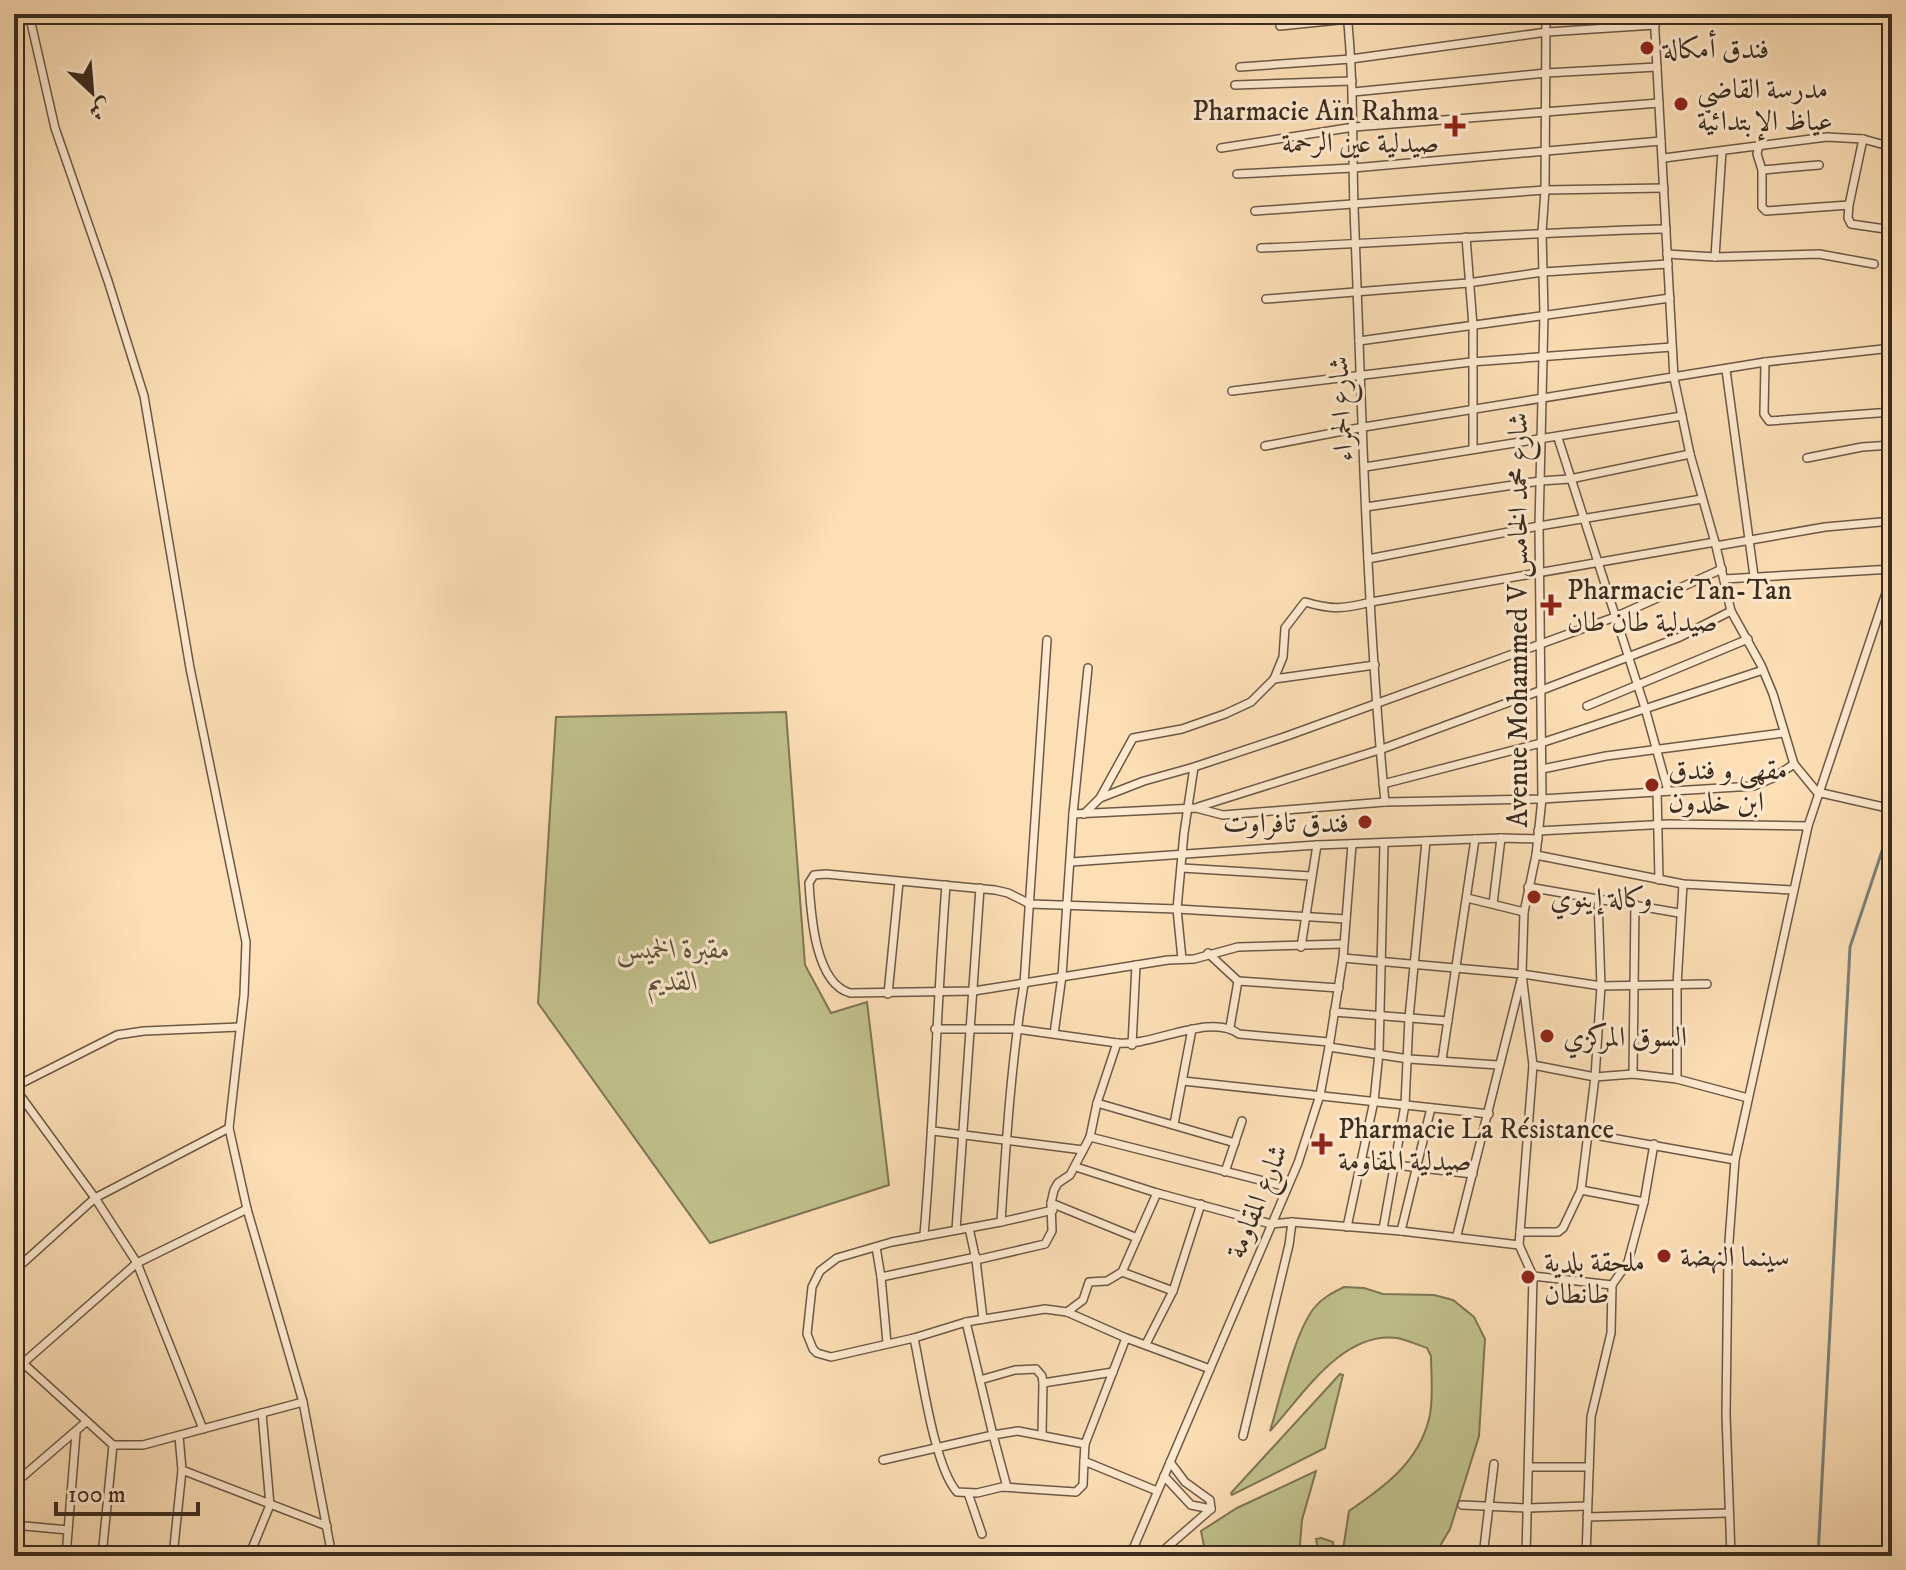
<svg xmlns="http://www.w3.org/2000/svg" width="1906" height="1570" font-family="'IM FELL DW Pica',Amiri,serif">
<style>
.green{fill:#c1c18c;stroke:#7e7656;stroke-width:2}
.lines{fill:none;stroke-linecap:round;stroke-linejoin:round}
.stream{stroke:#79817a;stroke-width:3}
.minor-casing{stroke:#6c5945;stroke-width:10}
.minor{stroke:#feead0;stroke-width:7}
.poi-dot{fill:#8f2418;stroke:#feead0;stroke-width:3}
.labels{text-anchor:middle;stroke-width:6;stroke-linejoin:round;paint-order:stroke}
.poi-label{font-size:28px;fill:#3b2c1f;stroke:#feead0;text-anchor:start}
.street-label{font-size:28px;fill:#3b2c1f;stroke:#feead0}
.park-label{font-size:28px;font-style:italic;fill:#5c513a;stroke:#feead0}
</style>
<rect width="100%" height="100%" fill="#fddfb6"/>
<filter id="stains"><feTurbulence type="fractalNoise" baseFrequency=".0025" numOctaves="4"/><feColorMatrix values="0 0 0 0 .2 0 0 0 0 .09 0 0 0 0 .02 0 0 0 .5 -.17"/></filter>
<radialGradient id="worn" r=".72"><stop offset=".6" stop-color="#630" stop-opacity="0"/><stop offset="1" stop-color="#630" stop-opacity=".3"/></radialGradient>
<g class="green">
<polygon points="786,712 805,965 831,1013 867,1002 889,1185 710,1243 538,1003 556,717"/>
<path d="M1344,1287L1364,1288L1383,1294L1434,1295L1453,1300L1474,1317L1485,1339L1479,1436L1450,1529L1434,1556H1342L1349,1511C1384,1487 1418,1463 1429,1419C1434,1400 1431,1375 1431,1356L1427,1348C1418,1345 1407,1340 1397,1338C1342,1331 1303,1395 1270,1431C1280,1399 1294,1334 1314,1308C1322,1298 1332,1293 1344,1287Z"/>
<polygon points="1340,1374 1343,1375 1325,1448 1232,1495 1231,1493"/>
<polygon points="1316,1471 1302,1520 1299,1556 1206,1556 1201,1531 1237,1508"/>
<polygon points="1321,1538 1333,1542 1335,1556 1309,1556 1319,1554 1316,1539"/>
</g>
<g class="lines">
<polyline class="stream" points="1818,1556 1850,947 1892,821"/>
<g class="minor-casing">
<g id="minor">
<polyline points="29,14 55,128 108,281 144,396 190,668 246,942 244,995 229,1128 247,1209 303,1402 332,1556"/>
<path d="M1347,14C1354,79 1352,143 1354,208C1362,406 1366,605 1385,802"/>
<polyline points="1654,14 1674,378 1690,454 1716,546 1731,611 1761,665 1773,694 1794,764 1817,792 1892,809"/>
<polyline points="1280,26 1397,14"/>
<polyline points="1240,67 1351,59 1547,32 1655,25"/>
<polyline points="1235,85 1352,81"/>
<polyline points="1353,92 1546,73 1657,67"/>
<polyline points="1759,145 1757,154 1762,170 1819,165"/>
<polyline points="1221,148 1354,127 1659,103"/>
<polyline points="1664,158 1827,137 1863,139 1892,147"/>
<polyline points="1762,170 1762,207 1766,211 1849,205 1848,218 1851,224 1892,230"/>
<polyline points="1237,174 1353,168 1661,141"/>
<polyline points="1849,205 1863,139"/>
<polyline points="1255,211 1545,190 1664,188"/>
<polyline points="1466,237 1473,326 1473,448"/>
<path d="M1261,248C1396,243 1531,232 1666,229"/>
<polyline points="1667,254 1715,257 1819,254 1874,264"/>
<polyline points="1715,257 1722,151"/>
<polyline points="1266,299 1468,283 1543,272 1668,264"/>
<polyline points="1359,341 1670,298"/>
<polyline points="1765,362 1764,414 1769,421 1892,412"/>
<polyline points="1726,370 1754,576"/>
<polyline points="1232,391 1471,362 1672,347"/>
<polyline points="1558,438 1645,708 1668,791"/>
<polyline points="1265,446 1364,427 1765,362 1892,348"/>
<polyline points="1807,458 1862,447 1892,445"/>
<polyline points="1365,467 1682,416"/>
<polyline points="1366,507 1540,481 1570,479 1690,454"/>
<polyline points="1716,546 1825,527 1892,521"/>
<polyline points="1368,559 1539,526 1702,499"/>
<polyline points="1724,579 1892,569"/>
<polyline points="1274,679 1375,665"/>
<polyline points="1587,706 1748,639"/>
<polyline points="1542,769 1606,756 1783,733"/>
<polyline points="1383,784 1541,743 1763,670"/>
<polyline points="1657,791 1659,880"/>
<path d="M1100,798L1133,738L1182,729L1225,714L1251,702L1274,679L1283,657L1285,628L1305,602C1332,610 1344,609 1371,602L1715,542"/>
<polyline points="1198,807 1382,749 1542,690 1680,637 1731,611"/>
<polyline points="1073,814 1196,808 1223,815 1385,802 1542,799 1754,786 1773,778 1794,764"/>
<polyline points="1084,814 1100,798 1144,781 1194,767 1287,736 1615,617 1722,569"/>
<polyline points="1538,831 1669,824 1808,826"/>
<polyline points="1536,855 1683,884 1793,890"/>
<polyline points="1071,862 1317,845 1501,838 1538,839"/>
<polyline points="1182,868 1311,876"/>
<polyline points="1528,887 1679,913"/>
<polyline points="1467,898 1524,912"/>
<polyline points="1493,904 1501,838"/>
<path d="M1343,944L1238,947L1194,959L1168,960L974,991L850,993C815,983 811,915 809,883L814,875L826,874L995,890L1008,893L1030,904L1177,909L1346,919"/>
<polyline points="1301,947 1317,845"/>
<polyline points="1208,953 1238,981 1230,1027"/>
<polyline points="1343,958 1522,974 1601,986 1707,984"/>
<polyline points="1182,959 1177,909 1184,833 1194,767"/>
<polyline points="1238,981 1339,988"/>
<polyline points="888,994 899,882"/>
<polyline points="1334,1012 1448,1021"/>
<polyline points="935,1029 1017,1029 1117,1043"/>
<polyline points="1054,1034 1062,976 1073,814 1088,668"/>
<polyline points="1132,1045 1136,965"/>
<polyline points="1329,1047 1409,1059 1498,1065"/>
<polyline points="1442,1060 1475,839"/>
<polyline points="1533,1065 1595,1077 1633,1074 1677,1079 1748,1098"/>
<polyline points="1633,1074 1635,904"/>
<polyline points="1677,1079 1677,985 1683,884"/>
<polyline points="1183,1081 1489,1114"/>
<polyline points="1097,1103 1235,1143"/>
<polyline points="1174,1124 1192,1029"/>
<polyline points="933,1131 1083,1150"/>
<polyline points="1589,1134 1735,1160"/>
<polyline points="1090,1137 1287,1187"/>
<polyline points="1361,1161 1473,1174"/>
<polyline points="1076,1167 1157,1193 1271,1224 1292,1222 1401,1231 1519,1245"/>
<polyline points="1225,1172 1242,1121"/>
<polyline points="1581,1190 1644,1202 1628,1262 1612,1285 1611,1333 1591,1417 1586,1556"/>
<polyline points="1644,1202 1654,1144"/>
<polyline points="1051,1203 1137,1238 1157,1193"/>
<polyline points="1053,1210 1001,1222 892,1242 837,1258 820,1271 812,1287 807,1334 813,1349 817,1353 831,1357 914,1338 966,1322 1045,1309 1067,1312 1126,1338 1210,1369"/>
<path d="M1001,1222C1006,1143 1011,1063 1024,984L1047,640"/>
<polyline points="1347,1227 1374,1101 1379,1053 1384,843"/>
<polyline points="969,1228 976,1260 983,1319"/>
<polyline points="1383,1229 1405,1105 1409,1018 1426,841"/>
<polyline points="956,1230 980,888"/>
<polyline points="1401,1231 1431,1108"/>
<polyline points="1520,1232 1558,1232 1563,1228 1581,1190 1595,1077 1601,986 1598,899"/>
<path d="M924,1235C934,1119 937,1002 946,885"/>
<polyline points="1457,1235 1521,980"/>
<polyline points="1137,1238 1122,1272 1173,1291"/>
<polyline points="876,1247 881,1277 976,1257"/>
<path d="M976,1260L1045,1244L1052,1231L1051,1203L1054,1190L1058,1183L1070,1175L1090,1137L1097,1103L1117,1043C1152,1047 1210,1012 1239,1034L1329,1042"/>
<polyline points="14,1271 95,1198 229,1128"/>
<polyline points="1533,1276 1612,1285"/>
<polyline points="881,1277 887,1343"/>
<polyline points="1067,1312 1083,1300 1089,1282 1107,1281 1122,1272"/>
<path d="M914,1338C922,1375 934,1466 957,1492L977,1493L1002,1487L1076,1492L1083,1485L1084,1461"/>
<polyline points="1126,1338 1085,1444 1084,1461 1157,1491"/>
<polyline points="1146,1344 1173,1291 1201,1204"/>
<polyline points="14,1355 113,1445 143,1445 303,1402"/>
<polyline points="14,1371 137,1263 247,1209"/>
<polyline points="980,1380 1015,1370 1036,1369 1042,1376 1043,1383 1042,1435"/>
<polyline points="1043,1383 1113,1372"/>
<polyline points="203,1429 137,1263 95,1198 14,1087 117,1035 144,1031 240,1027"/>
<polyline points="1243,1436 1289,1245 1292,1222"/>
<polyline points="883,1460 993,1435 966,1322"/>
<polyline points="1170,1462 1185,1482 1210,1500 1211,1509"/>
<polyline points="1529,1467 1589,1467"/>
<polyline points="182,1470 327,1526"/>
<polyline points="1164,1476 1191,1505 1211,1509"/>
<polyline points="14,1484 86,1422"/>
<polyline points="1007,1487 993,1435 1018,1431 1085,1444"/>
<polyline points="968,1493 982,1534"/>
<polyline points="1462,1505 1528,1508 1587,1506"/>
<polyline points="1587,1517 1728,1513"/>
<polyline points="14,1525 68,1530"/>
<polyline points="251,1551 266,1556"/>
<polyline points="66,1556 76,1433"/>
<polyline points="102,1556 113,1445"/>
<polyline points="173,1556 182,1470 179,1436"/>
<polyline points="249,1556 270,1505 262,1413"/>
<polyline points="1130,1556 1298,1163 1320,1095 1329,1047 1343,958 1352,844"/>
<polyline points="1157,1556 1211,1509"/>
<polyline points="1483,1556 1494,1464"/>
<polyline points="1526,1556 1533,1276 1519,1245 1533,1065 1522,974 1524,912 1536,855 1542,799 1539,526 1544,314 1542,232 1545,190 1546,14"/>
<polyline points="1731,1556 1726,1415 1728,1255 1735,1160 1808,826 1892,575"/>
</g>
</g>
<use href="#minor" class="minor"/>
</g>
<g class="poi-dot">
<circle cx="1647" cy="48" r="8"/>
<circle cx="1681" cy="104" r="8"/>
<path d="M1451 114h8v8h8v8h-8v8h-8v-8h-8v-8h8z"/>
<path d="M1547 593h8v8h8v8h-8v8h-8v-8h-8v-8h8z"/>
<circle cx="1652" cy="785" r="8"/>
<circle cx="1365" cy="822" r="8"/>
<circle cx="1534" cy="897" r="8"/>
<circle cx="1547" cy="1036" r="8"/>
<path d="M1318 1132h8v8h8v8h-8v8h-8v-8h-8v-8h8z"/>
<circle cx="1664" cy="1256" r="8"/>
<circle cx="1528" cy="1277" r="8"/>
</g>
<g class="labels">
<g class="poi-label">
<text x="1663" y="58">فندق أمكالة</text>
<text x="1697" y="98">مدرسة القاضي<tspan x="1697" dy="32">عياظ الإبتدائية</tspan></text>
<text x="1439" y="120" text-anchor="end">Pharmacie Aïn Rahma<tspan x="1439" dy="32">صيدلية عين الرحمة</tspan></text>
<text x="1567" y="599">Pharmacie Tan-Tan<tspan x="1567" dy="32">صيدلية طان طان</tspan></text>
<text x="1668" y="779">مقهى و فندق<tspan x="1668" dy="32">ابن خلدون</tspan></text>
<text x="1349" y="832" text-anchor="end">فندق تافراوت</text>
<text x="1550" y="907">وكالة إينوي</text>
<text x="1563" y="1046">السوق المركزي</text>
<text x="1338" y="1138">Pharmacie La Résistance<tspan x="1338" dy="32">صيدلية المقاومة</tspan></text>
<text x="1680" y="1266">سينما النهضة</text>
<text x="1544" y="1271">ملحقة بلدية<tspan x="1544" dy="32">طانطان</tspan></text>
</g>
<g class="street-label">
<text transform="translate(1340 409) rotate(-93)" y="10">شارع الحمراء</text>
<text transform="translate(1517 620) rotate(-90)" y="10">Avenue Mohammed V شارع محمد الخامس</text>
<text transform="translate(1256 1201) rotate(-68)" y="10">شارع المقاومة</text>
</g>
<g class="park-label">
<text x="673" y="958">مقبرة الخميس<tspan x="673" dy="32">القديم</tspan></text>
</g>
</g>
<rect width="1906" height="1570" fill="none" stroke="#fddfb6" stroke-width="48"/>
<rect x="16" y="16" width="1874" height="1538" fill="none" stroke="#3b2c1f" stroke-width="4"/>
<rect x="24" y="24" width="1858" height="1522" fill="none" stroke="#3b2c1f" stroke-width="2"/>
<g transform="translate(92 92) rotate(154)" stroke="#feead0" stroke-width="6" paint-order="stroke">
<path d="M0-6L14 30L0 20L-14 30Z" fill="#3b2c1f"/>
<text y="-12" font-size="22" font-weight="bold" text-anchor="middle" fill="#3b2c1f">ش</text>
</g>
<path d="M56 1502v12h142v-12" fill="none" stroke="#3b2c1f" stroke-width="4"/>
<text x="68" y="1502" font-size="24" fill="#3b2c1f" stroke="#feead0" stroke-width="6" paint-order="stroke">100 m</text>
<rect width="100%" height="100%" filter="url(#stains)"/>
<rect width="100%" height="100%" fill="url(#worn)"/>
</svg>
